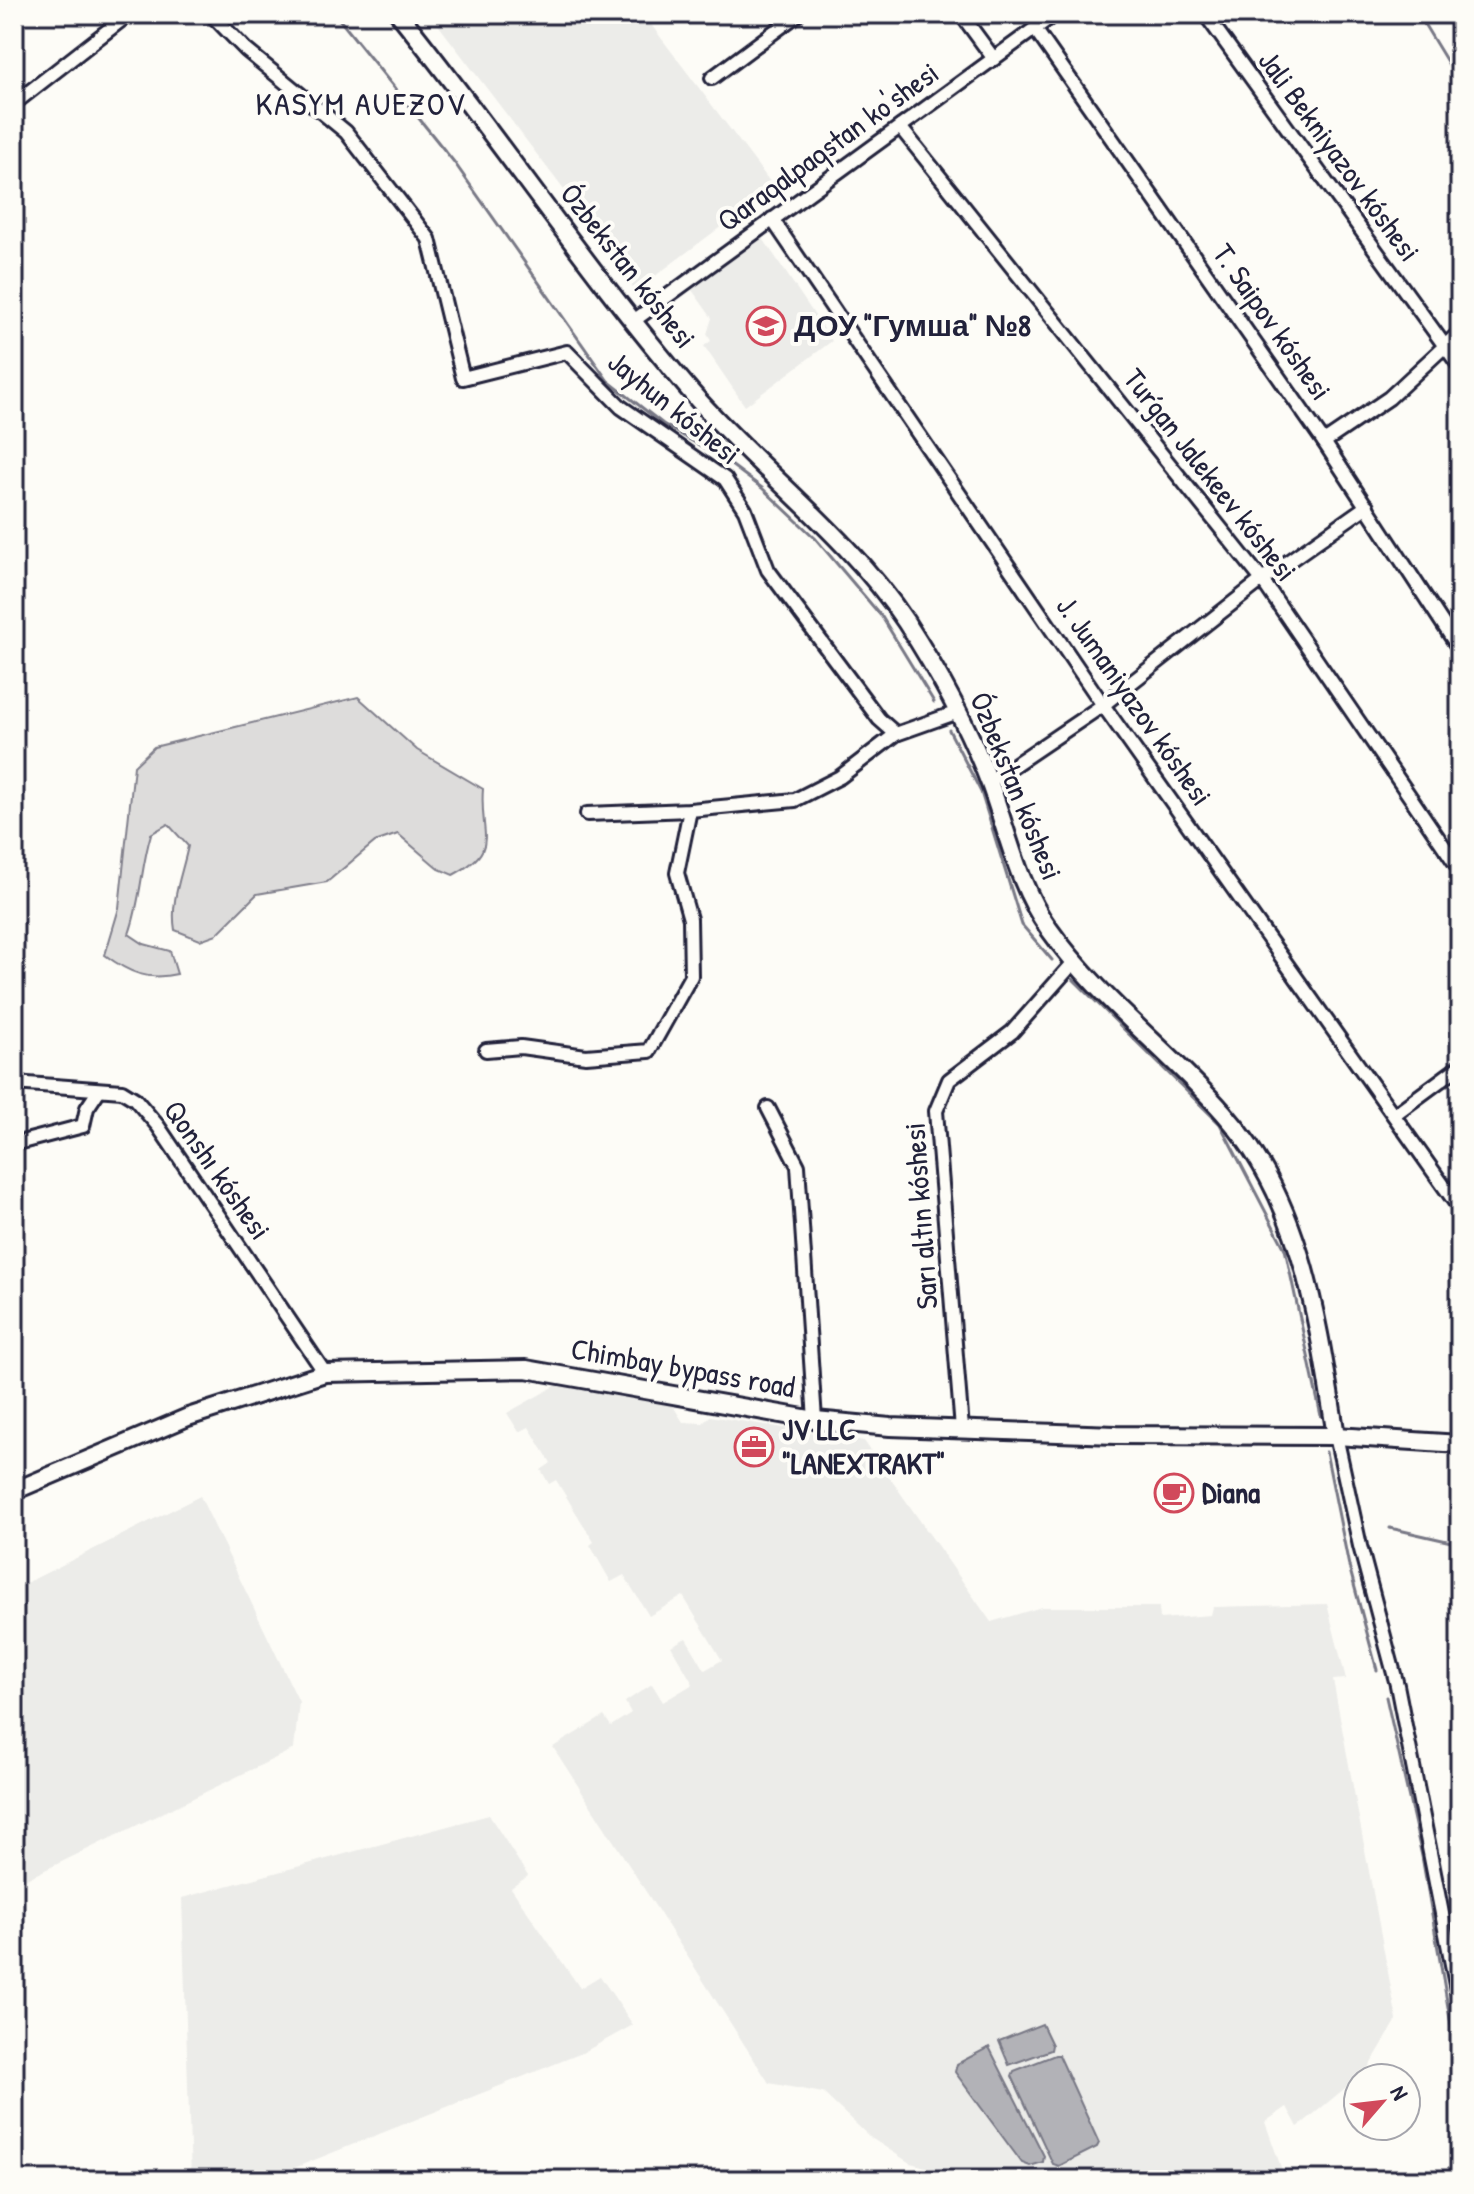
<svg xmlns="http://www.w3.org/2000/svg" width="1474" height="2194" font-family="'Patrick Hand',sans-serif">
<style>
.built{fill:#ecece9}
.green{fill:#dddcdb;stroke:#807f8b;stroke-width:2}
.water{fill:#b2b2b7;stroke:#787885;stroke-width:2}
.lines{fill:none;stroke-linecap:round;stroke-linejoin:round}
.stream{stroke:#787885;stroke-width:3}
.street-casing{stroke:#22223b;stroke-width:18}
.secondary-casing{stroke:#22223b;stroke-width:22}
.street{stroke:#fdfcf7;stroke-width:12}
.secondary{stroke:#fdfcf7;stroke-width:16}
.labels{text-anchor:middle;stroke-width:8;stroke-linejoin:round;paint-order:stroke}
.street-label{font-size:30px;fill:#22223b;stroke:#fdfcf7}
.poi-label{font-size:30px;font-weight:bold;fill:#22223b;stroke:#fdfcf7;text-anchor:start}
.neighbourhood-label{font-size:32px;letter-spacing:2px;fill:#22223b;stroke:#fdfcf7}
</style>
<rect width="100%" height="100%" fill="#fdfcf7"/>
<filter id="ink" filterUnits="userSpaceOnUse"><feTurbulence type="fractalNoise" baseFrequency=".0125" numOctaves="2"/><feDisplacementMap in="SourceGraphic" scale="16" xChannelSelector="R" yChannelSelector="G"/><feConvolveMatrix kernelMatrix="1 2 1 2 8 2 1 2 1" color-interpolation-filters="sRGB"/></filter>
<g filter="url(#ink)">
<g class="built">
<polygon points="430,14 643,14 774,187 635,291 577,207"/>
<polygon points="762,237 832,341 745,406 704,346 711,341 707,334 712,318 692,290"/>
<polygon points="557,1385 673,1406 683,1422 703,1423 710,1416 864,1441 991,1622 1042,1607 1159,1607 1160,1619 1211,1615 1213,1607 1327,1604 1346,1679 1333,1680 1397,2020 1367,2070 1298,2127 1287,2107 1265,2122 1283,2173 1256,2180 1142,2180 1080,2173 979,2180 910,2163 871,2138 823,2093 769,2083 553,1747 604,1716 611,1726 631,1713 625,1702 652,1684 663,1702 693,1684 671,1646 686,1638 705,1670 722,1660 683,1596 649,1616 624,1575 611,1582 590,1545 594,1542 556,1480 549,1484 541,1470 551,1463 529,1427 519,1432 507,1413"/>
<polygon points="200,1496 299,1702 294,1749 14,1885 14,1589"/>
<polygon points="489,1815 528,1876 511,1888 580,1988 600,1976 633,2025 582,2053 264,2180 191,2180 182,1898"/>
</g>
<path class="green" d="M358,697L417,750L483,789C479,836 502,849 453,875L439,869L398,834L375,842L327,882L257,894L217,934L200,940L175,930C170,901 182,875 188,846L168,824L151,834C141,867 141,901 129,934L144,944L170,951L177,974C148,981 129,973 105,955L119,908L134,766L154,747Z"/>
<g class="water">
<polygon points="1042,2024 1052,2045 1051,2050 1009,2065 999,2041"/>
<polygon points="989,2047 1044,2156 1043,2162 1030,2166 1022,2163 955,2072 957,2064"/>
<polygon points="1055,2055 1059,2055 1099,2143 1097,2147 1059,2166 1053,2164 1012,2076 1014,2071"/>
</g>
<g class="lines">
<g class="stream">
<polyline points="335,14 454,162 608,381 663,424 723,459 762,488 815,538 882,617 934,702"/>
<polyline points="1418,14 1460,83"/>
<polyline points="949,730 981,792 1022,925 1052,960"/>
<polyline points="1073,979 1220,1124 1285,1249 1321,1416"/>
<polyline points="1326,1452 1349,1566 1377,1670"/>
<polyline points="1390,1528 1460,1544"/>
<polyline points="1386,1697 1422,1856 1460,2077"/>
</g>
<g class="street-casing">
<g id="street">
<polyline points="211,14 246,50 346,132 429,239 463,378 567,352 621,407 725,479 745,510 768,570 879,719 896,734"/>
<polyline points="961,14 994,59"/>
<polyline points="1205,14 1460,367"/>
<polyline points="1035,29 1324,442 1460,650"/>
<polyline points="712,78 798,14"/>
<polyline points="14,91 20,99 129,14"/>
<polyline points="900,127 1262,580 1460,870"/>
<polyline points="772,219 1103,705 1460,1209"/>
<polyline points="632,322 1055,14"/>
<polyline points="1324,442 1389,398 1460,332"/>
<polyline points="989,782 1103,705 1262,580 1367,506"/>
<polyline points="587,814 690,810 795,800 840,777 896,734 958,712"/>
<polyline points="486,1050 521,1047 586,1056 649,1051 691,976 690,919 677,873 690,810"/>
<polyline points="14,1083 122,1091 135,1099 158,1126 325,1373"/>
<polyline points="768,1108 798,1166 815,1420"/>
<polyline points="1395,1114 1460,1066"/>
<polyline points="14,1144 83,1126 87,1108 99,1090"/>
<polyline points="962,1429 936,1111 949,1080 1012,1032 1075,961"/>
<polyline points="1336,1436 1360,1546 1397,1685 1460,2005"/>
</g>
</g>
<g class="secondary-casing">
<g id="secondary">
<path d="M399,14C499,138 588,272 692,393C760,471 848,535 906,622C939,673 969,728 990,784C1008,833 1018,886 1049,929C1097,997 1168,1050 1223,1112C1303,1201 1318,1323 1336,1436"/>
<polyline points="14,1491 188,1417 325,1373 526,1369 815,1420 890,1427 1116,1435 1336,1436 1460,1444"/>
</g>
</g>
<use href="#street" class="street"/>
<use href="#secondary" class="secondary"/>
</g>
</g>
<defs>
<g id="school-ring" transform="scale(2)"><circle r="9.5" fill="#fdfcf7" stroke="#d1495b" stroke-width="1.5"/><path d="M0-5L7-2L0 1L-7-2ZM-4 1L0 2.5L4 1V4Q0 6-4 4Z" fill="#d1495b"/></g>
<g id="office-ring" transform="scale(2)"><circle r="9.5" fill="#fdfcf7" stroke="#d1495b" stroke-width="1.5"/><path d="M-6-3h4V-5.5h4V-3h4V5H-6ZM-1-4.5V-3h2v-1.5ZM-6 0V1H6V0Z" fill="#d1495b"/></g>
<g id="cafe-ring" transform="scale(2)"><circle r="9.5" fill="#fdfcf7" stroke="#d1495b" stroke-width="1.5"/><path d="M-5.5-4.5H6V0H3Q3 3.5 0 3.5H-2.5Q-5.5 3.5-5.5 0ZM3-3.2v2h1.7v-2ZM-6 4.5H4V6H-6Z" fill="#d1495b"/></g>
</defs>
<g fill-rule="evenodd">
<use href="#school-ring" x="766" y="326"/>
<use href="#office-ring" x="754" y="1447"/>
<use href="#cafe-ring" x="1174" y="1493"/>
</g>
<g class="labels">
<g class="street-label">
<text transform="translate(828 147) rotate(-36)" y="10">Qaraqalpaqstan ko'shesi</text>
<text transform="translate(1339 156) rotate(54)" y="10">Jali Bekniyazov kóshesi</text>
<text transform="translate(628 266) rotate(52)" y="10">Ózbekstan kóshesi</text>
<text transform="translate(1272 322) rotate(55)" y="10">T. Saipov kóshesi</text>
<text transform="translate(674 408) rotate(39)" y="10">Jayhun kóshesi</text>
<text transform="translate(1210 475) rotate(52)" y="10">Turǵan Jalekeev kóshesi</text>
<text transform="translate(1134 701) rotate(55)" y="10">J. Jumaniyazov kóshesi</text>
<text transform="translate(1016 786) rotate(68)" y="10">Ózbekstan kóshesi</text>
<text transform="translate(217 1170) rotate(55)" y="10">Qonshı kóshesi</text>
<text transform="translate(921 1216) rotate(-94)" y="10">Sarı altın kóshesi</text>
<text transform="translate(683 1368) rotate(10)" y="10">Chimbay bypass road</text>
</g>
<g class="poi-label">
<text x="794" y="336">ДОУ "Гумша" №8</text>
<text x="782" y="1440">JV LLC<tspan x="782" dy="34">"LANEXTRAKT"</tspan></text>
<text x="1202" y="1503">Diana</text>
</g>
<g class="neighbourhood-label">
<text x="361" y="115">KASYM AUEZOV</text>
</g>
</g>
<rect width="1474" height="2194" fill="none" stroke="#fdfcf7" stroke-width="48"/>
<rect x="24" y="24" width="1426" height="2146" fill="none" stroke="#22223b" stroke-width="3" filter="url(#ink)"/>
<g transform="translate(1382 2102) rotate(62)"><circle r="38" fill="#fdfcf7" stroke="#a5a5ac" stroke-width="2"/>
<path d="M0-6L14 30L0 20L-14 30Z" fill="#d1495b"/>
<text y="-12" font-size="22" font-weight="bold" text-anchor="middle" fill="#22223b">N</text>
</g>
</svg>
